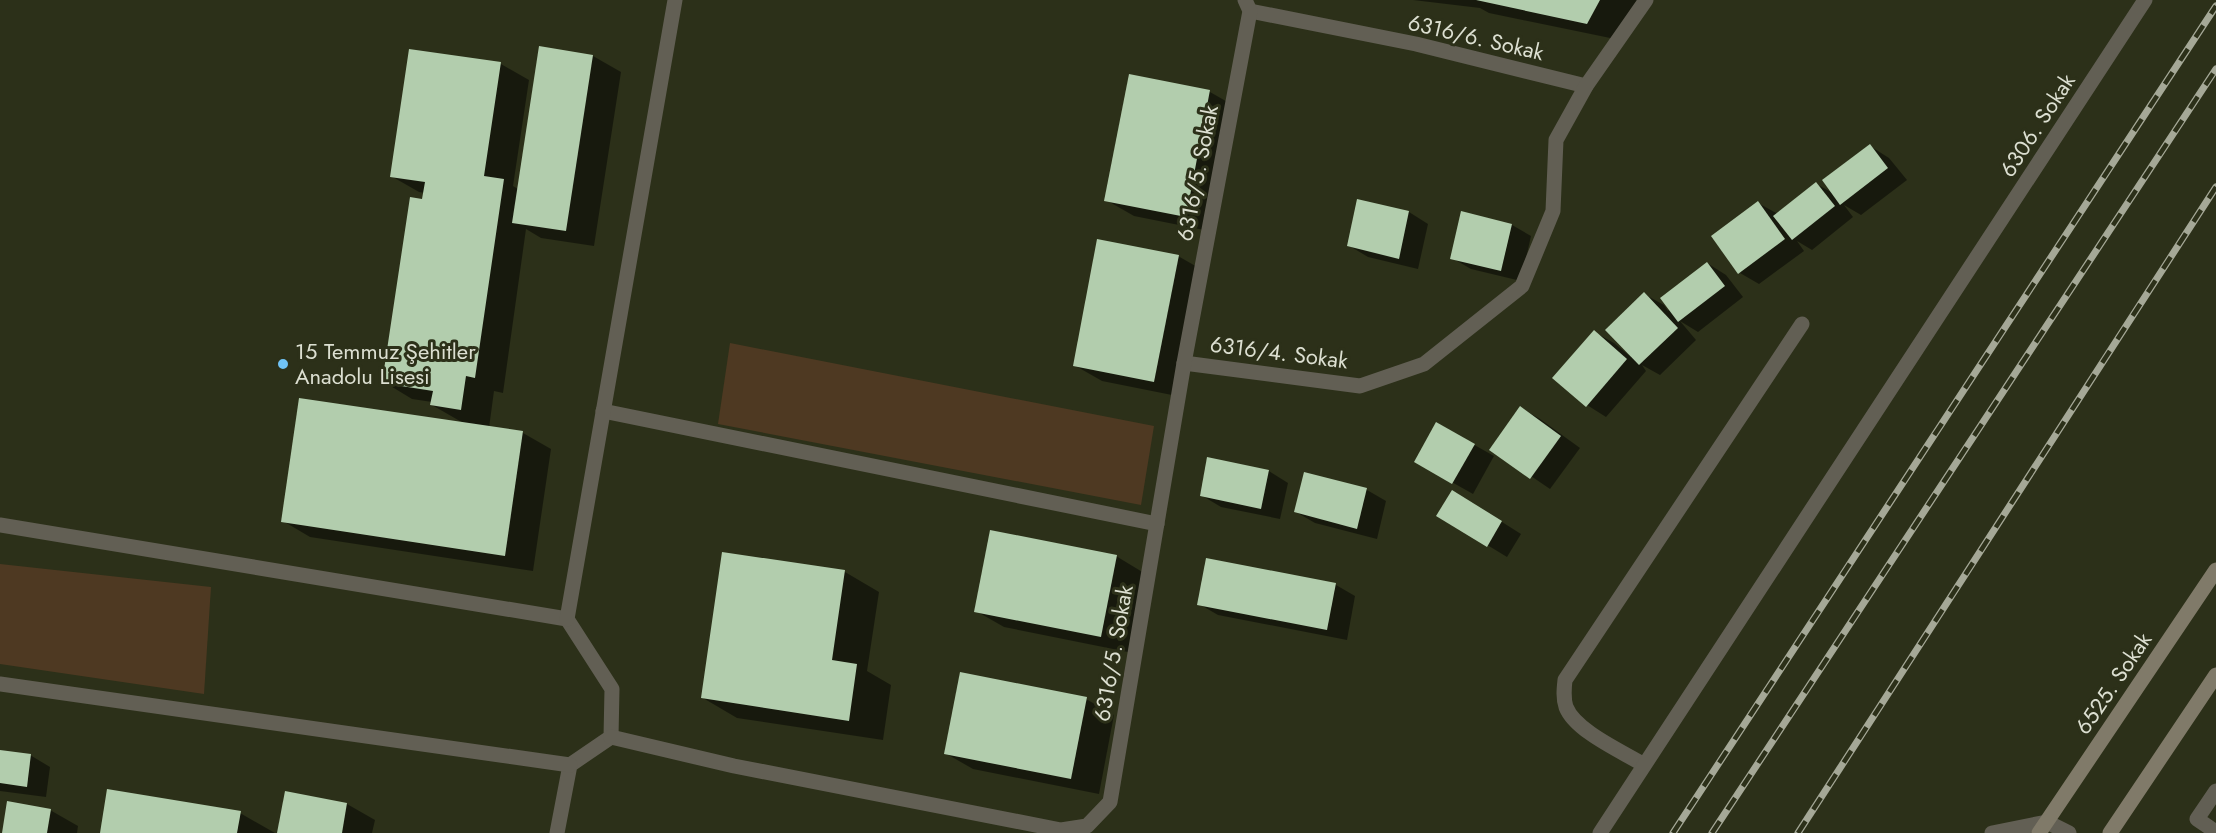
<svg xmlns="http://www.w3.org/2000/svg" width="2216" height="833" font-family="Jost,sans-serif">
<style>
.green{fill:#4e3922}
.shadow{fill:#0007}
.building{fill:#b2cdad}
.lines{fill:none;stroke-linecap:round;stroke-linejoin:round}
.lane{stroke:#625f54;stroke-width:15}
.street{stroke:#625f54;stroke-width:15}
.secondary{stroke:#807a69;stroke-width:15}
.rail-casing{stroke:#a5a897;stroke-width:7}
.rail{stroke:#2c3019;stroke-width:4.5;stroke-dasharray:14;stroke-linecap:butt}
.poi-dot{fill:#70c2f4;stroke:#2c3019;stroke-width:2}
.labels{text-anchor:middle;stroke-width:6;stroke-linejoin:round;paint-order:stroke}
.street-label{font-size:22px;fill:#dcdfd1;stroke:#2c3019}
.poi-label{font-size:22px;fill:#dcdfd1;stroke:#2c3019;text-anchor:start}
</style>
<rect width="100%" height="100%" fill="#2c3019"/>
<g class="green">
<polygon points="730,343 1154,426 1141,505 718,424"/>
<polygon points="0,564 211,587 204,694 0,664"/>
</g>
<g class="shadow">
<polygon points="1413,0 1637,0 1615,39 1489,13 1480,8"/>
<polygon points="593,56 621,72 594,246 541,238 526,229 503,393 494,391 489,428 523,433 551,449 533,571 310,537 283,521 465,424 432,405 432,402 412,399 384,382 425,193 419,192 391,176 501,64 529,80 513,186 518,189"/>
<polygon points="1130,76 1210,92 1238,108 1214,232 1134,216 1106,200"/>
<polygon points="1870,146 1889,158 1907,180 1861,215 1844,205 1853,217 1812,250 1797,241 1804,251 1759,284 1740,273 1758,203 1778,214 1816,184 1835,194"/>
<polygon points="1359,201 1409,212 1428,224 1418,269 1368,257 1348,245"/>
<polygon points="1512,225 1531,236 1521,281 1471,269 1452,258"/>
<polygon points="1178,256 1206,272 1182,397 1102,381 1074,365"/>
<polygon points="1707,263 1726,275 1743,297 1698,332 1680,321 1696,340 1660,375 1642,365 1646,371 1606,417 1587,405 1594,332 1614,343 1631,357 1644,294 1664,305 1668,311"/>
<polygon points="1521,408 1540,419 1580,448 1550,489 1491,449"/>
<polygon points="1437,424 1494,456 1473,494 1416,462"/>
<polygon points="1269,471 1288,483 1280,519 1221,507 1201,495"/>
<polygon points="1305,474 1367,490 1386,501 1377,539 1315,523 1296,512"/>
<polygon points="1472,503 1521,534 1507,557 1438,515"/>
<polygon points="1116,556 1144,573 1128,652 1004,627 976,611"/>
<polygon points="1207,560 1336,585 1355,596 1347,640 1218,615 1199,604"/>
<polygon points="845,572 879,592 867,671 891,685 883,740 737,718 703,698"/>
<polygon points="1086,699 1114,715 1099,794 973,769 945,753"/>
<polygon points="0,751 30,755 50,767 46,797 0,791"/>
<polygon points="347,804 375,820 372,833 279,833"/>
<polygon points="50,810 78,826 77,833 4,833"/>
<polygon points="240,813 275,833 101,833"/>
</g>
<g class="building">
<polygon points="1476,0 1600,0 1587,24"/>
<polygon points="539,46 593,55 566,231 512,223"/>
<polygon points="409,49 501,62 484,176 504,179 475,378 466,376 461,410 430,405 433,391 382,383 410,197 422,199 425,182 390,177"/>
<polygon points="1129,74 1210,90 1186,217 1104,201"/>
<polygon points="1870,144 1888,168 1840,205 1822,180"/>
<polygon points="1816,182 1835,206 1792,240 1773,216"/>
<polygon points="1357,199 1409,211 1399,259 1347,246"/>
<polygon points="1758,201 1785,239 1738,274 1711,236"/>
<polygon points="1461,211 1512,224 1501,271 1450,259"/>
<polygon points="1097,239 1179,255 1154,382 1073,366"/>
<polygon points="1707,262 1725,286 1678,322 1660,298"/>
<polygon points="1644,292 1678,328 1639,365 1605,330"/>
<polygon points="1594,330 1627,359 1586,407 1552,378"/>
<polygon points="299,398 523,431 505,556 281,522"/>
<polygon points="1520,406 1561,436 1530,479 1489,450"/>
<polygon points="1436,422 1475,444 1452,484 1414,462"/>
<polygon points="1207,457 1269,470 1261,509 1200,496"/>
<polygon points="1304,472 1367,488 1357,529 1294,512"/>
<polygon points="1452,490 1502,521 1487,547 1436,516"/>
<polygon points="990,530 1117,555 1101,637 974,612"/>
<polygon points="722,552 845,570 832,660 857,664 849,721 701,698"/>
<polygon points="1206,558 1336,583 1327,630 1197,605"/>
<polygon points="960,672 1087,697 1071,779 944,754"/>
<polygon points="0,750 31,754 27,787 0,783"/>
<polygon points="107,789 241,811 237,833 100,833"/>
<polygon points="285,791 347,803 342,833 277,833"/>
<polygon points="7,801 51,809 47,833 2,833"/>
</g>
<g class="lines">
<g class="lane">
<polyline points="603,411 1157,524"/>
<path d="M1644,765C1623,752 1575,731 1566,707C1563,698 1564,689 1565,680L1802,324"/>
<polyline points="2216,791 2197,819 2216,832"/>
<polyline points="1992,833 2047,822"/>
</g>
<g class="street">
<polyline points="1250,11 1416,44 1586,86"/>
<polyline points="1184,363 1360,386 1424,364 1522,286 1553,211 1556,140 1586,86 1646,0"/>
<polyline points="0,525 567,619 612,689 611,737 570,765 557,833"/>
<polyline points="567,619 675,0"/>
<polyline points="0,684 570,765"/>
<polyline points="611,737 734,766 1061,830 1087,826 1110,802 1184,363 1250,11 1245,0"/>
<polyline points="2047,822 2069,833"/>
<polyline points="1600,833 2145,0"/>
</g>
<g class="secondary">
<polyline points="2039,833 2216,570"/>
<polyline points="2110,833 2216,675"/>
</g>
<g class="rail-casing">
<g id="rail">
<polyline points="1673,833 2216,6"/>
<polyline points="1712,833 2216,69"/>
<polyline points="1798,833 2216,187"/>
</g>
</g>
<use href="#rail" class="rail"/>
</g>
<circle class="poi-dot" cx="283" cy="364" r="6"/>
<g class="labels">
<g class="street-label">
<text transform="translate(1476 37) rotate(13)" y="8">6316/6. Sokak</text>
<text transform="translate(2037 125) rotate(-57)" y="8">6306. Sokak</text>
<text transform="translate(1197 173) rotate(-79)" y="8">6316/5. Sokak</text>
<text transform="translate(1279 352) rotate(7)" y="8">6316/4. Sokak</text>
<text transform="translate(1113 653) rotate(-80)" y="8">6316/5. Sokak</text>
<text transform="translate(2113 683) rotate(-56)" y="8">6525. Sokak</text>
</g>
<g class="poi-label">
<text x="295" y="359">15 Temmuz Şehitler<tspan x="295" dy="25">Anadolu Lisesi</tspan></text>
</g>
</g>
</svg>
